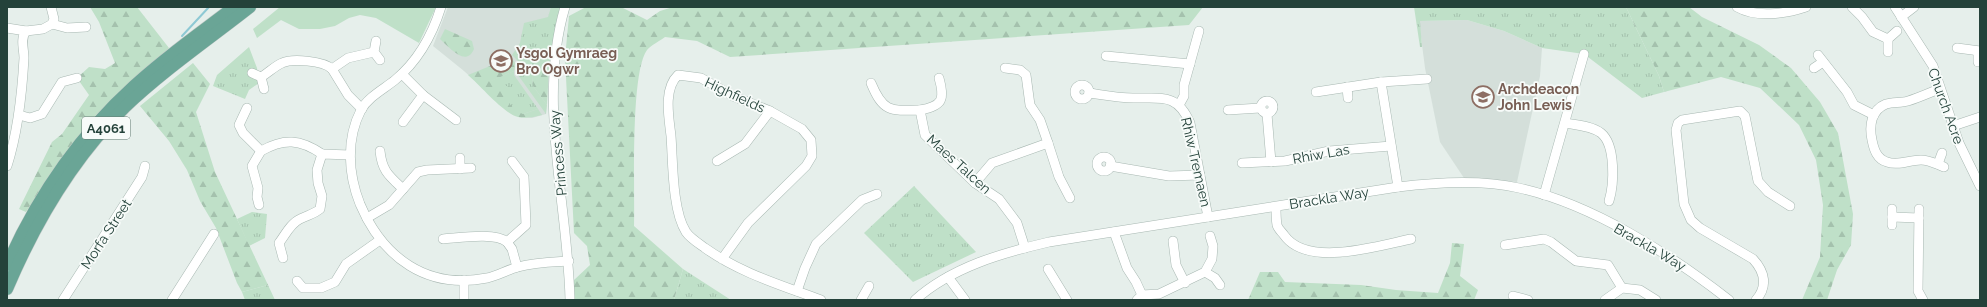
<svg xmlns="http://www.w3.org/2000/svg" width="1987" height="307" font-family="Raleway,sans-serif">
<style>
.built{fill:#d4dfda}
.grass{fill:url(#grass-tufts)}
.forest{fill:url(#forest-firs)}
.garden{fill:#bfe0c8}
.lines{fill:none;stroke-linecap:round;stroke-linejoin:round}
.stream{stroke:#8ec9d4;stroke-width:2}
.minor-casing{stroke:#a8b8b2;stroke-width:10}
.major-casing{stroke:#c2cac8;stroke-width:13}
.minor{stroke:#fff;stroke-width:9}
.major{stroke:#6aa596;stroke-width:12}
.labels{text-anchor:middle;stroke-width:3.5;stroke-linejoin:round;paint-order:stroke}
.shield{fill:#f7fbf9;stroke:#637a73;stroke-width:1}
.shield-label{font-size:13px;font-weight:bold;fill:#24423a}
.education-label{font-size:14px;font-weight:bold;fill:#785e54;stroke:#f7fbf9;text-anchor:start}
.street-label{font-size:14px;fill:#24423a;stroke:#f7fbf9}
</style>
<defs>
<pattern id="grass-tufts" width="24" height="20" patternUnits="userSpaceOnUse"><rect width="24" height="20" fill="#bfe0c8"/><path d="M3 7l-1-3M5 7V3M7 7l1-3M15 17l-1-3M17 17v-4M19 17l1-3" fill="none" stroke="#a4c1ad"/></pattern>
<pattern id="forest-firs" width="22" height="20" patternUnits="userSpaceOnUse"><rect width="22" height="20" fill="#bfe0c8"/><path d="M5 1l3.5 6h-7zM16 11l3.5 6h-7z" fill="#a4c1ad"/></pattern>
</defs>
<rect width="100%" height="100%" fill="#e6efeb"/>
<g class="built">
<polygon points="448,7 561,7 549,66 546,114 532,118 517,116 505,109 464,71 433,46"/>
<polygon points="1467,20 1504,31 1542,48 1540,76 1517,182 1464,178 1440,142 1425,68 1419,21"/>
</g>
<g class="grass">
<polygon points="551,7 561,7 549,66 531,66 533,86 547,105 546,114 518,75 517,71 519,62 512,55 520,43 524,23 548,17"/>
<polygon points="1414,7 1626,7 1659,76 1664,92 1642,98 1584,54 1542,48 1504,31 1467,20 1420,21 1422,47 1420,47"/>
<polygon points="249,47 257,68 259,83 249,90 245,99 213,86 217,75"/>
<polygon points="514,71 514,75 538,109 523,114 518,114 488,82"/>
<polygon points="914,186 976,252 913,282 864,233"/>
<polygon points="252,212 267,214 265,238 249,246 237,219"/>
<polygon points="683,269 731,300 674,300"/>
<polygon points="268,285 275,300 245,300 242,292"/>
</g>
<g class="forest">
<polygon points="90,7 137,7 169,48 95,116 66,152 26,212 19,209 52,142 62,134 89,95 77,78 89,67 105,69 115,63 99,22"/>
<path d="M586,7H621L647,20L660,11L673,7H1203L1189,25L730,57L697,41L665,37C660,41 651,45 647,50C630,73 635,192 634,226L683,269L674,300H574V280L590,265L587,246L574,233L565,58L569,16Z"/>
<polygon points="1626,7 1689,7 1702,17 1759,45 1791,68 1820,102 1838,133 1853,214 1851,245 1837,270 1827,300 1802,300 1820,257 1823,205 1816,160 1799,125 1760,88 1721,77 1664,92 1659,76"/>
<path d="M445,29L472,41L474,49C466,68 449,47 440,39Z"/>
<path d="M513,60L516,64L514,71L489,82L511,87L506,100L518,113L523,114L538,109L542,115C534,117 526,119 518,117C503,113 480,85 468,75L495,64L497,69Z"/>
<polygon points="193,63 210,84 196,112 215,172 268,285 242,292 237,283 216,228 200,201 187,170 169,141 140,106"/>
<polygon points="531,66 549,66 547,105 533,86"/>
<polygon points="1452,243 1464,244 1460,276 1478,290 1474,300 1248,300 1260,272 1278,272 1285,282 1361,285 1396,290 1438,293 1450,263"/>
</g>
<polygon class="garden" points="280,7 436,7 419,43 376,18 360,15 349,18 335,26 320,29 299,29 281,20 257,38 253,29"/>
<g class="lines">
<polyline class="stream" points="182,36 209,7"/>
<g class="minor-casing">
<g id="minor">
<polyline points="51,7 54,19 52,24"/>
<path d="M441,7C432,36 418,61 395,80C384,89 368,97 361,110C346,139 348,174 360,204C383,258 427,290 487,278C497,276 507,270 518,267C535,262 551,262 569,261"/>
<path d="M565,7C537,101 568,204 570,300"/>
<path d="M1737,7C1756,18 1785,14 1806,7"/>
<polyline points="1852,7 1862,17 1873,32 1888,39"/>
<polyline points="1895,7 1933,66 1959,143 1980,186"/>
<polyline points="1901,17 1914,7"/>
<polyline points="52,24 67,28 86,27"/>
<polyline points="7,28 26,31"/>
<polyline points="376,41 374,52 380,60"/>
<polyline points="1957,48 1980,51"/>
<polyline points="1888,52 1888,39 1897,31"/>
<polyline points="1818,55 1847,92 1854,105 1874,115"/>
<polyline points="1106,56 1190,64"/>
<polyline points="1978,62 1978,52"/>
<polyline points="1814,68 1823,62"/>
<polyline points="252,73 261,77 264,89"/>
<polyline points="402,74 423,95 456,120"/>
<path d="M261,77C268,73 275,66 282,63C292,58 324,61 332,69"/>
<polyline points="1381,82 1398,187"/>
<path d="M871,83C883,112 890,111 920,110L925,135L975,183L999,199L1017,223L1025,248"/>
<circle cx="1082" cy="92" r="7"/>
<polyline points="1347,87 1348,98"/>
<path d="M1939,89C1929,93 1918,98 1908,101C1901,103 1893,102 1886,104C1871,110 1869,126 1872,140C1874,150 1877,159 1887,162C1898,166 1909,160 1921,160C1929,160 1936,164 1944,167"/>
<polyline points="1316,92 1381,82 1427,79"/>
<path d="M1089,93C1103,95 1118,98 1133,98C1160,99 1177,92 1190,123L1208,217"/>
<circle cx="1267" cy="107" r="6"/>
<polyline points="1179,105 1184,96 1184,85 1199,31"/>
<path d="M247,108L239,125L243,133L261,151C284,138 300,139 322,154"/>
<polyline points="362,109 348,95 332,69 348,58 374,52"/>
<path d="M920,110C943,106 945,99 939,78"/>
<polyline points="1228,110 1260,108"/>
<polyline points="1267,114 1271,162"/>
<polyline points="19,115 30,118 42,114 62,82 77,78"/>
<polyline points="403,122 423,95"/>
<path d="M1565,123C1577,125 1592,126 1601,133C1616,145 1614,185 1609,201"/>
<polyline points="1953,126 1980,117"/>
<polyline points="1048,143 1059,177 1070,198"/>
<path d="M380,151C382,171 389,176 403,189"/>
<circle cx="1104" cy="164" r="7"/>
<polyline points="460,158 460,169"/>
<polyline points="512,161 524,177 526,225 507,242 512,249 517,267"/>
<polyline points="717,161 745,144 770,111"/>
<polyline points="1242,163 1285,161 1329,151 1391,146"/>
<polyline points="1938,164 1942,153"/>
<path d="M7,166C18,132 22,94 24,58C24,49 20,39 26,31L43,29L52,24"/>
<polyline points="1110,166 1169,176 1200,175"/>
<polyline points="975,183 992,163 1048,143 1040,120 1030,105 1026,75 1020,70 1005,68"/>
<polyline points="1544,195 1584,54"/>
<polyline points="259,205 257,197 258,188 252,166 261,151"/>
<path d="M1276,207C1276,212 1276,219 1277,225C1278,229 1282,232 1284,235C1307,268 1377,246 1411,239"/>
<polyline points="1919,209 1918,291 1923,300"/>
<polyline points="1892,217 1919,218"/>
<polyline points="367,218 389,205 418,172 427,170 471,168"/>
<polyline points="1892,225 1892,209"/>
<polyline points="1114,232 1127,268 1136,282 1142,295 1137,300"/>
<path d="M443,239C459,238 495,232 507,242"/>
<polyline points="1173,241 1176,265 1185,283"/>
<polyline points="1505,245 1544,239 1551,242 1576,261 1608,265 1622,288"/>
<path d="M283,258L279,243C285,235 291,223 300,219C308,215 314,214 320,209L322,196L318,183L317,170L322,154L350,155"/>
<path d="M722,259L748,223L806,166L812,156L811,140L802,129L770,111L733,96L701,78L678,75C663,89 669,118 671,136C673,162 672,210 686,232C690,238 698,243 705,248C740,273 781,285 821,300"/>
<polyline points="1048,269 1067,300"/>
<polyline points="1205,272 1215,278 1220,285"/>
<polyline points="948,277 965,300"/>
<polyline points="297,281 303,288 321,288 335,282 346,264 380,240"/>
<polyline points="797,291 805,268 816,244 862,200 877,194"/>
<polyline points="1142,295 1159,294 1205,272 1212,259 1213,246 1210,236"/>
<polyline points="1513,296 1528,300"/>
<polyline points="63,300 142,177 145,166"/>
<polyline points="172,300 214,234"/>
<polyline points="464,300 464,280"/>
<polyline points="861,300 869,286"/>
<path d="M915,300C952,267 1002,253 1049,242L1398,187C1437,182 1480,179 1519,188C1592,204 1670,254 1729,300"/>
<polyline points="1605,300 1622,288 1640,290 1656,300"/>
<path d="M1756,300C1768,286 1765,272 1753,259L1700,228L1691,220L1684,204L1676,130L1678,123L1682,120L1740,111L1745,116L1758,181L1768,192L1790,206"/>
</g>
</g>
<g class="major-casing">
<g id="major">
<path d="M7,265C37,197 79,136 134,86C165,57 200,33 234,7"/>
<path d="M7,289C35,223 73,158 125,107C164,70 208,40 250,7"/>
</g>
</g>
<use href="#minor" class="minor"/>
<use href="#major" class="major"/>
</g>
<defs>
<g id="school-ring" transform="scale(1.15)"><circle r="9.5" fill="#f7fbf9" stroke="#8d6e63" stroke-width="1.5"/><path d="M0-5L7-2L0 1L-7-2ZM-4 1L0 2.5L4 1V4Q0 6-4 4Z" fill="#8d6e63"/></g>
</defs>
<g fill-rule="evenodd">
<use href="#school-ring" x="501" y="61"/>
<use href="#school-ring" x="1483" y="97"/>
</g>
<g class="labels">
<rect class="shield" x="82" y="117" width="48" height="22" rx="3"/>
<g class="shield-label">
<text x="106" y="133">A4061</text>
</g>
<g class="education-label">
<text x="516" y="58">Ysgol Gymraeg<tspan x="516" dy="16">Bro Ogwr</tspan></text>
<text x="1498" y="94">Archdeacon<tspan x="1498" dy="16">John Lewis</tspan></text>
</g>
<g class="street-label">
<text transform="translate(735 95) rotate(25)" y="5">Highfields</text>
<text transform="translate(1946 106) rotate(70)" y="5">Church Acre</text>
<text transform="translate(558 153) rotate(-95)" y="5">Princess Way</text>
<text transform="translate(1321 154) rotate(-10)" y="5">Rhiw Las</text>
<text transform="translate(1196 162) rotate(77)" y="5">Rhiw Tremaen</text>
<text transform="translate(959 164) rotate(42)" y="5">Maes Talcen</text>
<text transform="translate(1329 198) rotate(-9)" y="5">Brackla Way</text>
<text transform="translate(106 234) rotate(-57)" y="5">Morfa Street</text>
<text transform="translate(1650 247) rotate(30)" y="5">Brackla Way</text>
</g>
</g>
<rect width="1987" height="307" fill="none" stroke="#24423a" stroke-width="16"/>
</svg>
